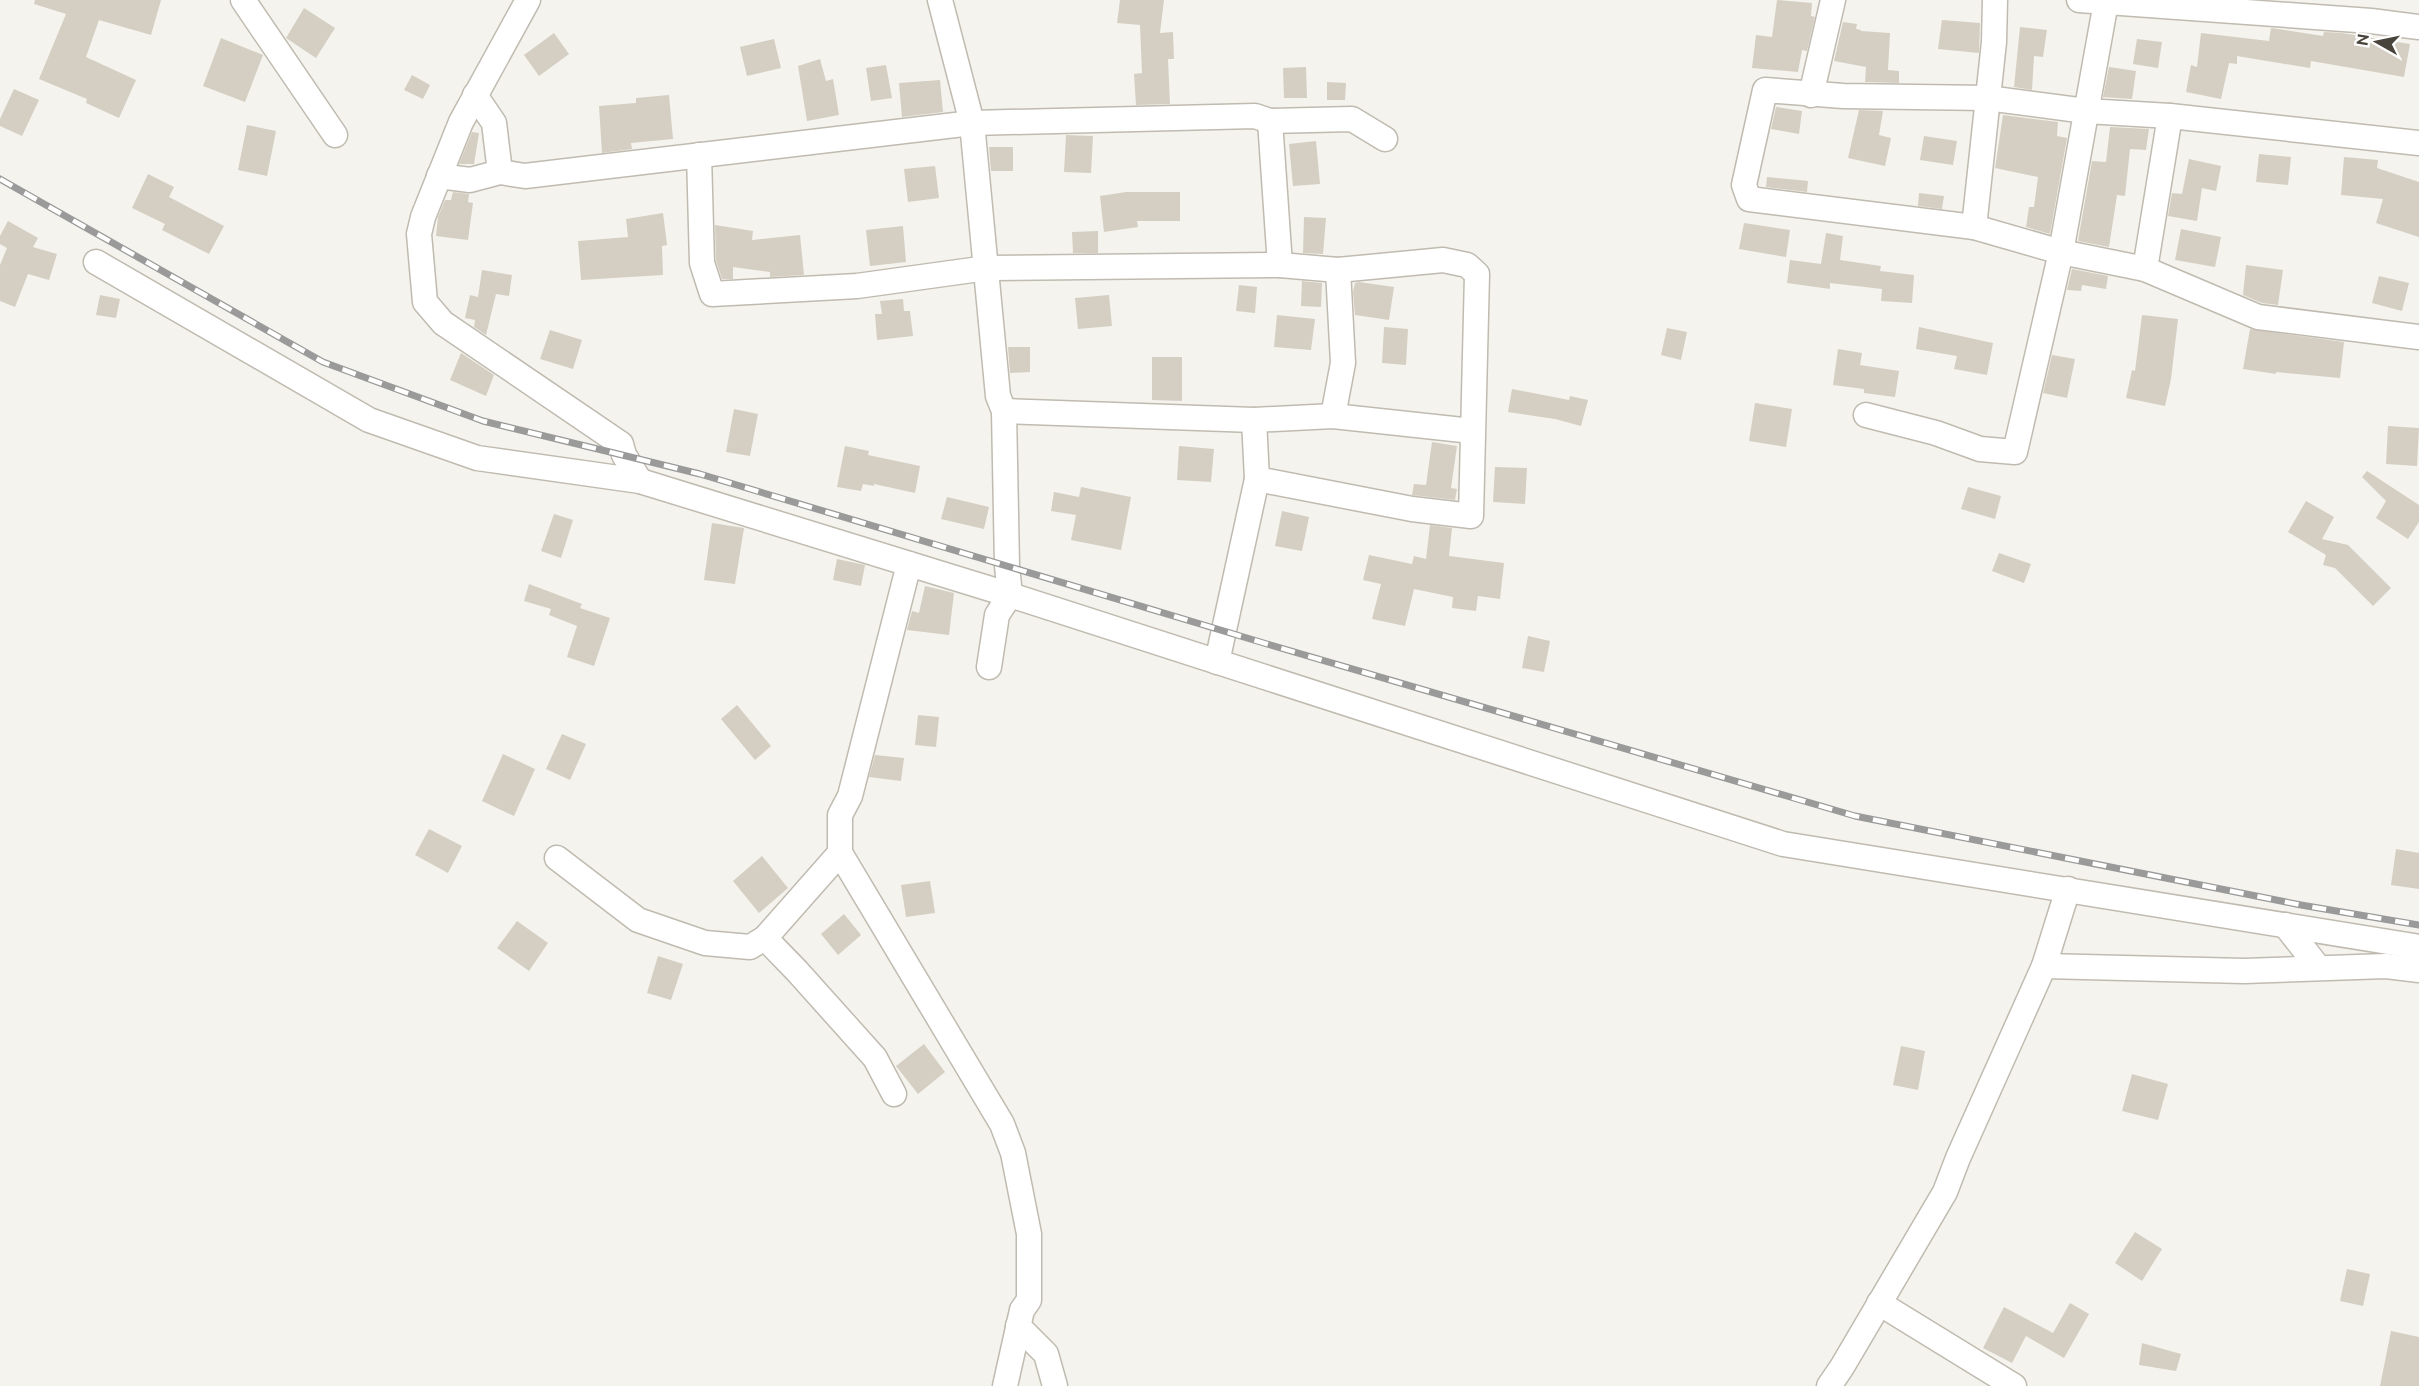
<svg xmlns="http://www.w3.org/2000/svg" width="2419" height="1386" font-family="Ubuntu,sans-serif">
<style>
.building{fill:#d5cfc3}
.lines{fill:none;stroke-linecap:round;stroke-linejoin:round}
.minor-casing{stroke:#c0bbb0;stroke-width:27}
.minor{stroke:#fff;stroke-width:24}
.rail-casing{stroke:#9a9a9a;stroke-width:7}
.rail{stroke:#fff;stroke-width:4.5;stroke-dasharray:14;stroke-linecap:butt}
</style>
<rect width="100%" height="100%" fill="#f5f3ed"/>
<g class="building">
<polygon points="35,0 161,0 151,35 99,20 86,57 136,80 119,118 86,103 87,99 39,79 66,14 34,4"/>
<polygon points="1120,0 1164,0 1160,33 1173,32 1174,59 1168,59 1170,104 1136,105 1134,74 1142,73 1140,25 1117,23"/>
<polygon points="1777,0 1812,3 1811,16 1815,17 1807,51 1802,50 1798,72 1752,68 1756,35 1772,37"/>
<polygon points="304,8 335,28 316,58 286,38"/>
<polygon points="1942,20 1980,23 1979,53 1938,49"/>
<polygon points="1843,22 1857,24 1856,29 1861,30 1861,31 1890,33 1888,70 1899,71 1899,83 1865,82 1866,67 1834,61"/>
<polygon points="2020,27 2047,30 2043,57 2034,56 2032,90 2014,87"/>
<polygon points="2271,28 2323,36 2324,32 2342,33 2410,44 2404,77 2311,61 2310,68 2237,56 2237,64 2229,63 2221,99 2186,92 2191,65 2197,67 2201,33 2269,41"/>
<polygon points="554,33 569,54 539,76 524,55"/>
<polygon points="221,38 263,55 245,102 203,86"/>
<polygon points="774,39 781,68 747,76 740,47"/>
<polygon points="2137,39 2162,42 2158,68 2133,64"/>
<polygon points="820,59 826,81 833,79 839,115 807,121 798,66"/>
<polygon points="886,65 892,98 871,101 866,68"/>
<polygon points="1306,67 1307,98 1284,98 1283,68"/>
<polygon points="2109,67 2136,71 2132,99 2103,97"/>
<polygon points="412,75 430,85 423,99 404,90"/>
<polygon points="940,80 943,112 902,117 899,83"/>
<polygon points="1327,82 1346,83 1345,100 1327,100"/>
<polygon points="14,89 39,100 22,136 0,126 0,119"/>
<polygon points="669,95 673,139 631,143 632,149 602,153 599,106 636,103 636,98"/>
<polygon points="1776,107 1802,111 1799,134 1771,129"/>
<polygon points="1859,110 1883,111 1879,135 1891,138 1885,166 1848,158"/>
<polygon points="2003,115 2058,122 2057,136 2067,138 2050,234 2026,227 2029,207 2034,207 2038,177 1995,168"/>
<polygon points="247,125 276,131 267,176 238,170"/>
<polygon points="2110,127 2149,129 2146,150 2130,149 2125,196 2117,195 2109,247 2078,241 2092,161 2106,162"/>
<polygon points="472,132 479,133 474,164 459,164"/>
<polygon points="1066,135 1093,136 1091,173 1064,172"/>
<polygon points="1924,136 1957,141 1953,165 1920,160"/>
<polygon points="1316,141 1320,184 1293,186 1289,144"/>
<polygon points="989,147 1013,147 1013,171 991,171"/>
<polygon points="2259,154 2291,157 2288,185 2256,182"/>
<polygon points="2344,157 2378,160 2377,168 2419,182 2419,237 2376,223 2383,199 2341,195"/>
<polygon points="2189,159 2221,166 2216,191 2202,188 2197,221 2168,216 2172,193 2182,194"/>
<polygon points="935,166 939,198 908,202 904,169"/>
<polygon points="148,174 174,187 169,197 224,226 209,254 162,230 165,224 132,208"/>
<polygon points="1767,177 1808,181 1807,192 1766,187"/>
<polygon points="453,192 469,194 468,202 473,203 468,240 436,236 438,217 445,200 451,200"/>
<polygon points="1126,192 1180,192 1180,221 1137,221 1138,227 1104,232 1100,196"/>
<polygon points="1919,193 1944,196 1942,209 1918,206"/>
<polygon points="663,213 667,245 662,246 663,275 581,280 578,241 628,237 626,219"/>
<polygon points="1304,217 1326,218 1323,254 1303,253"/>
<polygon points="8,221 38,238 33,247 57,254 49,280 28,274 15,307 0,301 0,265 7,248 0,244 0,236"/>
<polygon points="1744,223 1790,230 1786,257 1739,249"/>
<polygon points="715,225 753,231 752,240 800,235 804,275 770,277 770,272 733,267 733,279 722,279 716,261"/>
<polygon points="903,226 906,262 870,266 866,230"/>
<polygon points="2181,229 2221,237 2215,267 2175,260"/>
<polygon points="1098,231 1098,253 1073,253 1072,232"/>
<polygon points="1826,233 1843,236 1840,260 1881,266 1880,271 1914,275 1912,303 1881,301 1882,289 1830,283 1830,289 1787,283 1790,260 1821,264"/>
<polygon points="2246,265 2283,270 2278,305 2262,303 2243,295"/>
<polygon points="2072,269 2108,276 2106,289 2082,285 2081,291 2067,290"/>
<polygon points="482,270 512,275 509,296 496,294 486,335 474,327 475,320 465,318 470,295 478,297"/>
<polygon points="2379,276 2409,283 2402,311 2372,303"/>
<polygon points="1302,281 1322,283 1321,307 1301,306"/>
<polygon points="1359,282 1394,287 1389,320 1355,315 1353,292 1355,283"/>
<polygon points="1239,285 1257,287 1255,313 1236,311"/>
<polygon points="100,295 120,299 116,318 96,315"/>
<polygon points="1109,295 1112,326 1078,329 1075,298"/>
<polygon points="903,299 904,311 910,311 913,336 877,340 875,314 882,314 880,301"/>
<polygon points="1277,315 1315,319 1311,350 1274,347"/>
<polygon points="2142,315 2178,319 2171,379 2165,406 2126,398 2132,370 2135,371"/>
<polygon points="1384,327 1408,329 1406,365 1382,363"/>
<polygon points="1919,327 1993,343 1987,375 1954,369 1957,356 1916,349"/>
<polygon points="1667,328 1687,332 1681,360 1661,355"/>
<polygon points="2250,329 2344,342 2340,378 2276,372 2276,374 2243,369"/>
<polygon points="550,330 582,340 573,369 540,359"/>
<polygon points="1008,347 1030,347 1030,372 1010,373"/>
<polygon points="1838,349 1862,353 1860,365 1899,371 1895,397 1864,393 1864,389 1833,385"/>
<polygon points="461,353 494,375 486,396 450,380"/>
<polygon points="2052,355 2075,359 2067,398 2043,393"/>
<polygon points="1152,357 1182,357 1182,401 1152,400"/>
<polygon points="1512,389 1569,400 1570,396 1588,400 1581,426 1555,419 1508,412"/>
<polygon points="1755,403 1792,409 1786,447 1749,441"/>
<polygon points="734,409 758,414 750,456 726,452"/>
<polygon points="2388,426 2419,428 2417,466 2386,464"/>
<polygon points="1432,442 1457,446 1451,488 1457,489 1455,500 1412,495 1414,484 1426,485"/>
<polygon points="845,446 869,451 868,455 920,466 915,493 874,484 874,486 863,484 861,491 837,487"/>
<polygon points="1179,446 1214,449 1211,482 1177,480"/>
<polygon points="1495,467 1527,468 1525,504 1493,502"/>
<polygon points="2367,471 2419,505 2419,522 2408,539 2376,518 2386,501 2362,477"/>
<polygon points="1081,487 1131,497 1121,550 1071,540 1076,515 1051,511 1054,492 1079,497"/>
<polygon points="1968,487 2001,496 1995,519 1961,509"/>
<polygon points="947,497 989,507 984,529 941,519"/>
<polygon points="2306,501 2334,517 2322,539 2348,545 2391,588 2373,606 2335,568 2323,565 2326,555 2288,532"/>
<polygon points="1282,511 1309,517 1302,551 1275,546"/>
<polygon points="554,514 573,520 561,558 541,551"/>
<polygon points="712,523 744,528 735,584 704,580"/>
<polygon points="1430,525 1452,528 1449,556 1504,563 1500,599 1478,596 1476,611 1452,608 1453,597 1414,589 1405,626 1372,619 1381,584 1363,580 1369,555 1412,564 1414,556 1426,559"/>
<polygon points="1999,553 2031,564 2024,583 1992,571"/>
<polygon points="837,559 865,565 861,586 833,580"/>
<polygon points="529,584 582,604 580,608 610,618 594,666 567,657 577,626 549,615 551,609 524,601"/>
<polygon points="925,586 954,593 949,635 907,630 912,611 919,613"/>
<polygon points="1528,636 1550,641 1544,672 1522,668"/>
<polygon points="737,705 771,746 755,760 721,719"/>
<polygon points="918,715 939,717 936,747 915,745"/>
<polygon points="562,734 586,744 570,780 546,769"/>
<polygon points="503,754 535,769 514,816 482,801"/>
<polygon points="875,755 904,758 901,781 869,777"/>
<polygon points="429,829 462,846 448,873 415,855"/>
<polygon points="2396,849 2419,853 2419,889 2391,885"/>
<polygon points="762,856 788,888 759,913 733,881"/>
<polygon points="930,881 935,913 906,917 901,885"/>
<polygon points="844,914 861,935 838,955 821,934"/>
<polygon points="517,921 548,943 529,971 497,948"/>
<polygon points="658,956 683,964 671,1000 647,993"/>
<polygon points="924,1044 945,1072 918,1094 896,1066"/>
<polygon points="1901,1046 1925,1051 1918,1090 1893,1085"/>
<polygon points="2132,1074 2168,1084 2158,1120 2122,1111"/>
<polygon points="2135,1232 2162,1249 2142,1281 2115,1263"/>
<polygon points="2347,1269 2370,1274 2363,1306 2340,1301"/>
<polygon points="2070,1303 2089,1314 2064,1358 2026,1336 2012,1363 1983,1348 2004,1307 2053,1333"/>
<polygon points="2391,1331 2419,1337 2419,1386 2380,1386"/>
<polygon points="2142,1343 2181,1354 2176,1371 2139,1365"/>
</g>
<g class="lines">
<g class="minor-casing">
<g id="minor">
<polyline points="243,0 335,135"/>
<polyline points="528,0 461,122 423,217 419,234 425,302 443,323 621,444 624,455 640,481"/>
<polyline points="940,0 972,123 998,396 1004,411 1007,566 1010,595 997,615 989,667"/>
<polyline points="2079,0 2371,21 2419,27"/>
<polyline points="475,95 494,123 500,172"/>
<polyline points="1811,95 1833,0"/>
<polyline points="1270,121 1280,265"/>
<polyline points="2419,143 2170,116 2086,111 1987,98 1843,96 1765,90 1744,185 1749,199 1974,227 2061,252 2145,269 2258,317 2419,337"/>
<polyline points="699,155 702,263 712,294 857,286 987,268 1280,265 1338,270 1443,260 1467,265 1477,274 1471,516 1412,509 1257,479"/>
<polyline points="439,176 470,180 500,172 525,176 972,123 1255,116 1270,121 1352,119 1385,139"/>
<polyline points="1974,227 1994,42 1995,0"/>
<polyline points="96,262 369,420 477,458 640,481 1010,595 1783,844 2419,947"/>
<polyline points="2145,269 2170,116"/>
<polyline points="1004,411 1254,420 1333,416 1472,431"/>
<polyline points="1866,415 1936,433 1980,449 2015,452 2061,252 2106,2"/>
<polyline points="1333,416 1343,363 1338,270"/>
<polyline points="909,564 850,796 840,815 840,853 1002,1124 1013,1153 1029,1234 1029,1300 1022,1310 1005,1386"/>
<polyline points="1217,662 1257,479 1254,420"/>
<polyline points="557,858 638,920 705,943 750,947 765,938 840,853"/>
<polyline points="2285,925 2318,967"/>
<polyline points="765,938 797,971 875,1058 894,1094"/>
<polyline points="2044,966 2068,889"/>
<polyline points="1879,1303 2014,1386"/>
<polyline points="1018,1326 1046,1354 1055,1386"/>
<polyline points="1829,1386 1842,1367 1945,1192 1958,1158 2044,966 2244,971 2386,966 2419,970"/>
</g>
</g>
<use href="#minor" class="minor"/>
<g class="rail-casing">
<polyline id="rail" points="0,179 323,362 483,421 700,474 1267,644 1855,816 2301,905 2419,925"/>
</g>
<use href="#rail" class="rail"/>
</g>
<g transform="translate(2377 42) rotate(279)" stroke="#ffffff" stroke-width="4.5" paint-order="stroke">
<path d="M0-4.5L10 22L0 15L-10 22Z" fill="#49443b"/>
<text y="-9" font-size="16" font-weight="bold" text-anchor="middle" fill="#49443b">N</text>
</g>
</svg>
